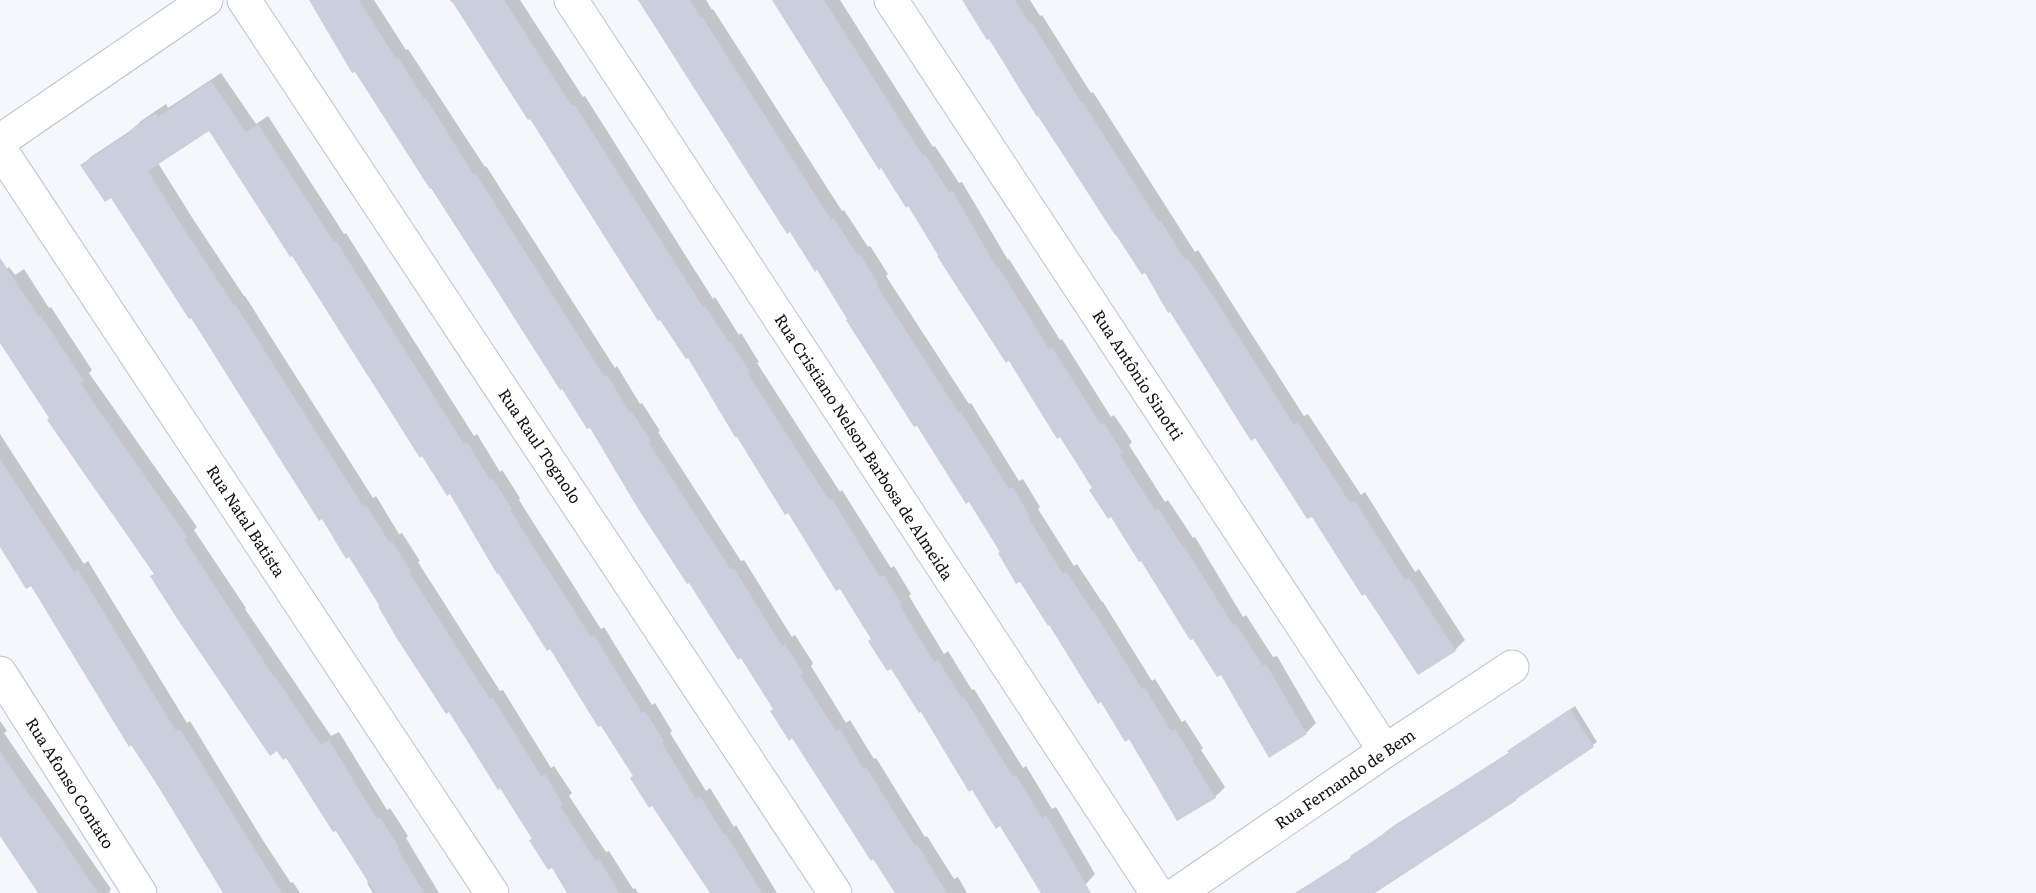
<svg xmlns="http://www.w3.org/2000/svg" width="2036" height="893" font-family="Literata,serif">
<style>
.shadow{fill:#0003}
.building{fill:#cacfdd}
.lines{fill:none;stroke-linecap:round;stroke-linejoin:round}
.minor-casing{stroke:#bcc1cf;stroke-width:35}
.minor{stroke:#fff;stroke-width:33}
.labels{text-anchor:middle;stroke-width:4.5;stroke-linejoin:round;paint-order:stroke}
.street-label{font-size:16px;fill:#0e0f14;stroke:#fff}
</style>
<rect width="100%" height="100%" fill="#f5f7fd"/>
<g class="shadow">
<polygon points="315,0 374,0 406,50 408,49 485,167 486,166 615,368 617,366 640,404 642,403 660,431 658,432 741,561 744,560 792,637 795,635 813,663 811,666 846,723 850,720 874,759 876,758 925,837 927,836 954,879 958,877 967,893 896,893 590,425 563,387 560,388 355,70"/>
<polygon points="450,0 520,0 583,97 585,96 713,299 715,297 739,335 741,333 759,362 757,363 840,492 842,490 891,568 894,566 911,594 909,596 944,654 948,651 972,690 974,689 1023,768 1026,766 1052,809 1056,807 1095,874 1086,884 1072,893 1041,893 1001,824 873,639 531,117 454,1 451,2"/>
<polygon points="639,0 706,0 712,10 713,9 842,211 844,210 868,247 870,246 888,274 886,276 969,404 971,403 1019,481 1023,479 1040,507 1038,509 1074,566 1077,564 1102,602 1103,602 1152,681 1155,679 1182,722 1185,720 1203,748 1201,750 1225,787 1215,797 1130,737 1102,700 1002,552 849,319 818,268"/>
<polygon points="773,0 840,0 933,147 935,146 959,183 962,182 1008,260 1009,259 1060,340 1062,339 1111,417 1114,415 1132,442 1129,445 1165,502 1168,500 1193,538 1195,537 1243,617 1246,615 1273,657 1277,656 1316,723 1306,733 1269,755 1221,673 1093,487"/>
<polygon points="964,0 1030,0 1040,16 1042,15 1091,93 1093,92 1195,252 1198,250 1304,416 1308,414 1361,495 1365,492 1415,572 1419,569 1465,640 1455,650 1419,673 1145,271"/>
<polygon points="221,73 256,124 268,116 344,234 346,233 474,436 477,434 500,472 502,470 520,498 519,500 601,629 604,627 652,705 655,703 672,731 670,733 706,791 710,788 734,827 736,825 777,893 711,893 450,492 209,129 158,163 193,219 244,296 245,296 373,498 376,496 399,534 402,533 420,561 418,562 500,691 503,690 551,768 554,766 572,793 569,796 606,852 609,851 633,889 635,888 638,893 569,893 350,555 112,196 82,165 92,156 133,129 141,121 166,104 168,108"/>
<polygon points="9,267 15,275 24,269 49,308 51,307 92,370 89,373 197,527 194,530 246,608 245,609 331,736 339,732 387,810 390,808 408,836 406,838 439,893 373,893 367,883 369,881 287,756 156,573 0,340 0,273"/>
<polygon points="0,434 84,564 88,561 187,723 190,721 264,842 291,883 293,882 300,893 225,893 32,584 0,545"/>
<polygon points="1575,706 1597,742 1516,799 1372,893 1295,893 1352,857 1395,825 1510,752 1514,747"/>
<polygon points="0,721 7,731 4,733 111,889 109,893 41,893 0,834"/>
</g>
<g class="building">
<polygon points="309,0 359,0 396,59 398,57 424,99 426,98 474,175 476,174 604,376 607,375 630,413 632,412 651,441 649,443 731,570 734,568 782,646 785,644 804,674 801,676 836,731 840,729 863,768 866,767 915,846 917,844 947,893 895,893 873,859 871,861 792,738 789,741 770,711 773,709 741,658 738,660 689,583 687,584 637,507 590,428 587,429 562,389 560,390 432,188 430,189 355,72 352,73"/>
<polygon points="451,0 504,0 572,106 575,105 703,307 705,306 729,343 731,342 750,372 748,374 829,500 832,499 880,577 884,575 902,605 900,606 934,662 938,660 962,698 964,697 1013,777 1016,775 1042,818 1046,815 1091,893 1041,893 1000,826 996,829 972,790 969,792 921,712 919,713 891,669 887,671 868,641 871,639 840,589 836,591 788,513 785,515 737,437 735,437 688,358 686,359 660,320 658,321 530,119 528,120"/>
<polygon points="638,0 690,0 702,19 703,18 831,220 834,218 858,256 860,254 879,285 877,286 959,413 961,412 1009,489 1013,487 1031,518 1029,519 1063,574 1067,572 1092,611 1093,610 1142,689 1145,688 1171,731 1175,729 1194,759 1192,760 1216,798 1177,821 1129,739 1125,742 1101,702 1098,704 1049,625 1048,626 1020,582 1016,584 998,553 1000,552 969,502 966,504 917,426 914,427 846,320 847,319 817,270 815,272 790,232 787,234"/>
<polygon points="772,0 824,0 923,156 925,154 949,192 952,190 997,268 999,268 1049,349 1052,347 1101,425 1104,423 1123,453 1120,455 1155,510 1158,508 1183,547 1184,546 1233,625 1236,624 1263,666 1266,664 1307,734 1269,758 1221,675 1217,677 1193,639 1190,640 1141,561 1139,562 1111,517 1108,519 1089,490 1092,488 1060,437 1057,439 1009,361 1006,363 937,256 938,255 908,206 906,208 881,168 879,170"/>
<polygon points="962,0 1015,0 1030,24 1032,23 1081,102 1082,101 1159,222 1161,221 1185,260 1188,259 1217,302 1294,425 1298,422 1350,503 1355,501 1405,580 1409,578 1456,651 1418,675 1365,594 1362,596 1312,517 1307,519 1255,438 1251,441 1170,312 1168,313 1145,273 1142,275 1116,235 1115,235 1038,116 1037,117 989,39 987,40"/>
<polygon points="211,81 246,132 258,124 334,242 336,241 464,444 467,442 490,480 493,479 512,509 510,510 591,637 594,635 642,713 645,711 664,741 662,743 696,799 700,796 724,835 726,834 762,893 710,893 652,806 649,808 630,778 633,776 601,726 598,727 550,649 547,651 498,573 497,574 450,494 447,496 422,456 420,458 292,256 290,257 209,131 148,171 184,229 234,305 235,304 363,506 366,505 390,543 392,541 411,571 409,572 465,660 490,699 493,698 541,776 545,774 563,804 560,806 596,861 599,859 620,893 567,893 552,868 548,870 529,840 532,839 500,788 498,790 449,712 446,714 396,637 378,606 379,605 349,557 346,559 322,519 319,521 191,318 189,319 111,198 105,202 80,165 131,132 130,130 156,113 158,117"/>
<polygon points="0,258 39,317 41,316 84,381 80,383 188,538 185,540 274,677 275,676 321,745 329,740 377,819 380,817 399,847 397,848 424,893 375,893 336,831 333,832 286,758 283,760 277,751 270,756 176,617 150,576 154,574 47,420 49,418 0,343"/>
<polygon points="0,459 74,572 78,570 176,731 180,729 282,893 223,893 158,786 131,745 129,747 31,586 26,589 0,547"/>
<polygon points="1570,709 1594,747 1516,799 1517,800 1375,893 1296,893 1351,858 1350,856 1390,830 1389,829 1509,753 1507,751"/>
<polygon points="0,751 32,799 33,798 61,838 98,893 38,893 0,836"/>
</g>
<g class="lines">
<g class="minor-casing">
<g id="minor">
<polyline points="244,0 835,893"/>
<polyline points="571,0 1157,893"/>
<polyline points="891,0 1385,751"/>
<polyline points="0,141 206,0"/>
<polyline points="0,149 492,893"/>
<polyline points="0,673 140,893"/>
<polyline points="1178,893 1385,751 1512,667"/>
</g>
</g>
<use href="#minor" class="minor"/>
</g>
<g class="labels">
<g class="street-label">
<text transform="translate(1138 375) rotate(57)" y="6">Rua Antônio Sinotti</text>
<text transform="translate(540 446) rotate(56)" y="6">Rua Raul Tognolo</text>
<text transform="translate(864 447) rotate(57)" y="6">Rua Cristiano Nelson Barbosa de Almeida</text>
<text transform="translate(246 521) rotate(57)" y="6">Rua Natal Batista</text>
<text transform="translate(1345 779) rotate(-34)" y="6">Rua Fernando de Bem</text>
<text transform="translate(70 783) rotate(58)" y="6">Rua Afonso Contato</text>
</g>
</g>
</svg>
